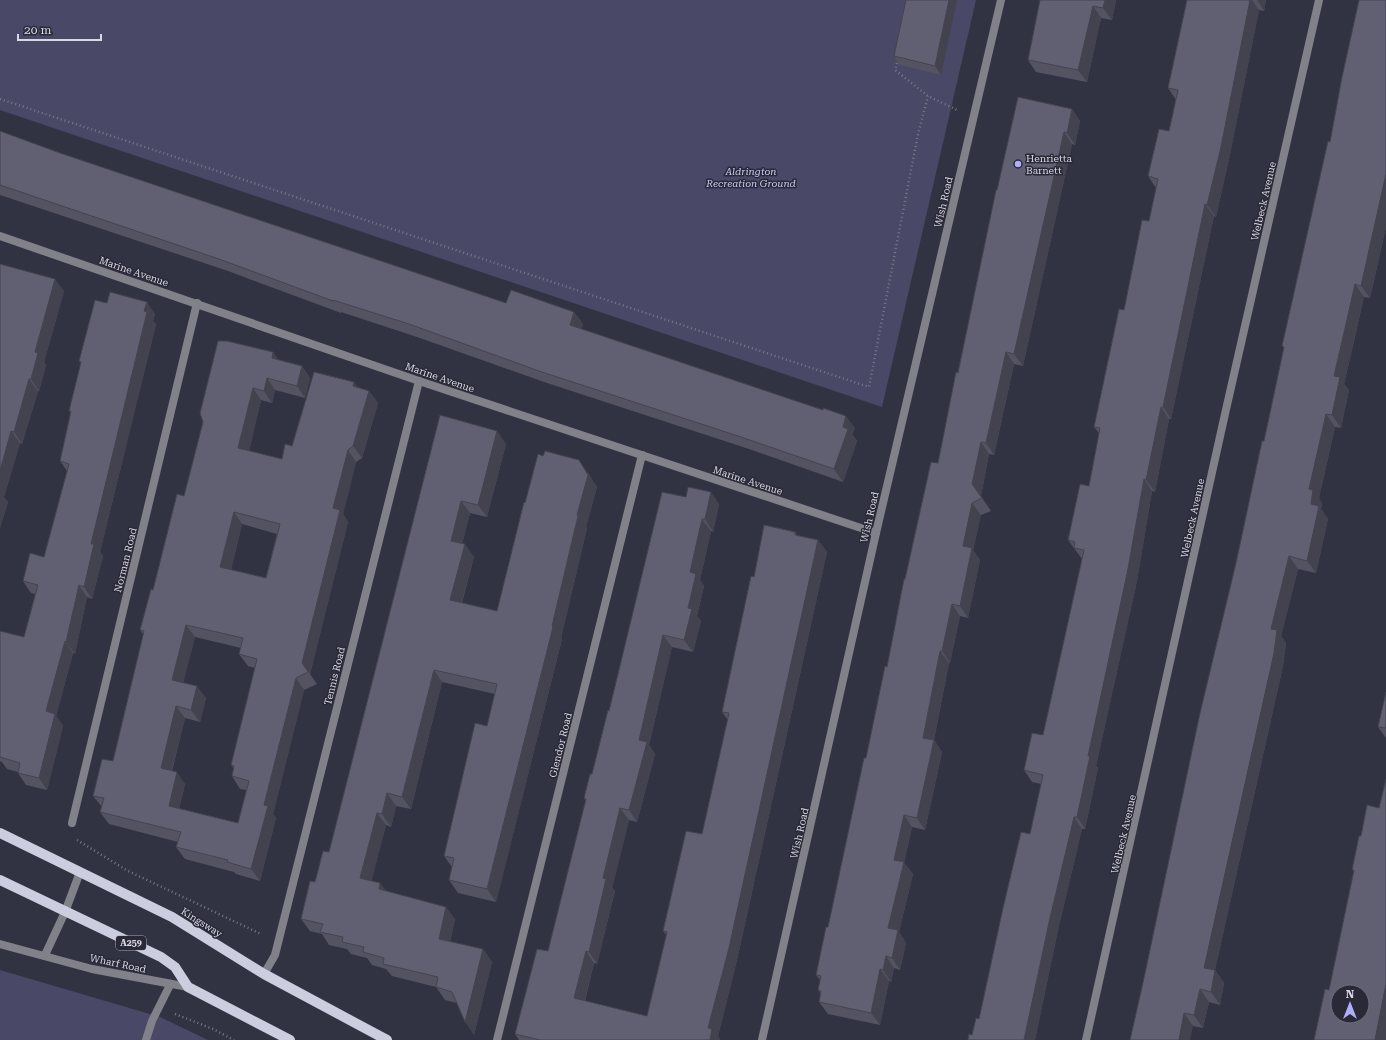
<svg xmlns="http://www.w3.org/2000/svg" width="1386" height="1040" font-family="'Roboto Serif',serif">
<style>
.green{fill:#494867}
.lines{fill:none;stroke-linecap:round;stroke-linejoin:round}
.path{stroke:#787986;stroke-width:2.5;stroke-dasharray:1 3;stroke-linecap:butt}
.lane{stroke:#808189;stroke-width:8}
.street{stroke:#808189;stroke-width:8}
.primary{stroke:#cccdde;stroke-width:10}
.wall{fill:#535362;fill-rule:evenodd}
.shaded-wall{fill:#434350}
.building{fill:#606072;stroke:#434350;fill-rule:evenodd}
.poi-dot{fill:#afaefa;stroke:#292938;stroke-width:1.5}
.labels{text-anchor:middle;stroke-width:3;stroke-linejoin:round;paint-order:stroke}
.shield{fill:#292938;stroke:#a4a4b0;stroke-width:1}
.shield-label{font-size:9px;font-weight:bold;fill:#d8d8e3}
.poi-label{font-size:10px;fill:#d8d8e3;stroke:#292938;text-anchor:start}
.park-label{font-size:10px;font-style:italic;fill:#cbcbfe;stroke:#292938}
.street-label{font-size:10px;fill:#d8d8e3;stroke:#292938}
</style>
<rect width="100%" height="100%" fill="#323342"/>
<g class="green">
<polygon points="0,0 976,0 882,407 0,110"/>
<polygon points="0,970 160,1017 208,1040 0,1040"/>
</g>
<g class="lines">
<g class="path">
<polyline points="898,59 895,70 928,96 957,110"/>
<polyline points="0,99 869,387 918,134 928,96"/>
<polyline points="77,840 128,871 261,934"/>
<polyline points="175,1014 213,1029 234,1040"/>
</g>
<polyline class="lane" points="146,1040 152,1021 170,985"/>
<g class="street">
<polyline points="0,236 419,381 876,533"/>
<polyline points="72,823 197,303"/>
<polyline points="0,944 92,969 188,987"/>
<polyline points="45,955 65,912 80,872"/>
<polyline points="264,974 275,955 419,381"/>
<polyline points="497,1040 642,455"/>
<polyline points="762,1040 876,533 1001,0"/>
<polyline points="1086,1040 1225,414 1319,0"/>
</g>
<g class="primary">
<polyline points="0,833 172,917 264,974 387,1040"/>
<polyline points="0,880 161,957 175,967 188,987 290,1040"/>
</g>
</g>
<g class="wall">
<polygon points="906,0 941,75 900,65 894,56"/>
<polygon points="1040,0 1116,0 1112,20 1101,18 1087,82 1036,72 1028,60"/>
<polygon points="1187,0 1266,0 1264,11 1259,10 1229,159 1216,217 1214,216 1171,419 1169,419 1155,492 1152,491 1137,581 1096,766 1098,768 1085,829 1082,829 1058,930 1035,1040 968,1040 972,1035 979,1019 1030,834 1041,784 1032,782 1024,770 1043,735 1082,559 1068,540 1089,486 1099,433 1094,427 1124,310 1149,221 1156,188 1148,176 1169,131 1176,100 1168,88"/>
<polygon points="1386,0 1386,227 1370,298 1364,297 1352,350 1344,384 1349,390 1341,428 1335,427 1319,498 1322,503 1321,509 1328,519 1316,573 1298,569 1281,636 1286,643 1283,666 1215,970 1224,983 1220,1005 1209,1002 1203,1028 1193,1026 1144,978 1236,563 1264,441 1284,348 1282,346 1330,142"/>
<polygon points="1072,109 1080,121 1075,145 1072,144 1023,366 1014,364 994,455 989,454 981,496 991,511 981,515 973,550 980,560 968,618 960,616 950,663 949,663 934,740 942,752 925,830 912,827 904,863 913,874 899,932 906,943 900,970 894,968 891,982 889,981 880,1025 828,1014 819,1002 821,994 818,990 820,980 816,975 828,927 887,667 905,579 938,463 997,190"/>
<polygon points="0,131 60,153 506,303 574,312 583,324 581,329 855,428 852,434 857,441 843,482 746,448 547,383 417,337 341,312 341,313 228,271 0,195"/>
<polygon points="0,264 64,291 44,362 46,365 39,391 38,391 22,444 20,443 4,497 8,502 0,528"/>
<polygon points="155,314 153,321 156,324 100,552 103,556 92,599 87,597 75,654 73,653 56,716 63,726 47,790 26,785 18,773 18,772 7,769 2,762 0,761 0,633 24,637 35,594 31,593 23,581 44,557 67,471 60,461 71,414 69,411 81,364 79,361"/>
<path d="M273,352L278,360L302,366L310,378L305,398L275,390L272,403L261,400L249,451L282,459L292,446L357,387L369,391L378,403L362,458L356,462L343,514L348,522L310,674L317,684L304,690L273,814L276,818L260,881L236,874L234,872L185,859L176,847L178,842L109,824L100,812L102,807L93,796L113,761L144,635L140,630L184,496ZM242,524L277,534L266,578L231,570ZM195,637L241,648L239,654L248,666L255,668L231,765L234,769L232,776L240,789L246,790L238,823L179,809L185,784L172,771L185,718L200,722L206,698L183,682Z"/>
<polygon points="440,415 506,444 487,517 470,513 462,544 474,557 462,603 497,611 525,503 588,473 597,487 586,527 587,528 561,638 562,639 496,902 458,893 449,880 452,867 444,856 487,726 495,694 442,682 411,809 396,806 391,827 386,825 371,881 380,883 385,890 455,919 450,942 483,949 492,962 474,1035 457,1003 445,1000 436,987 392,976 386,969 372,965 367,958 351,954 347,949 329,945 322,934 310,931 301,919 315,882 329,852"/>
<polygon points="686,497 719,504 713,532 711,531 700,580 704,586 697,616 701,621 693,652 672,647 649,745 655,754 637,822 629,820 612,888 615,891 597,964 594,963 585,1001 647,1016 667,936 663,931 702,834 728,720 722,712 754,577 795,532 798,536 818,540 827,552 737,960 718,1036 720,1040 519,1040 515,1034 548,951 586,802 584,798 592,774 609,711"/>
<polygon points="1386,692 1386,738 1378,727"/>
</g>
<g class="shaded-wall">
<polygon points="949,0 957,0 941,75 935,66"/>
<polygon points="1105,0 1116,0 1112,20 1103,8"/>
<polygon points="1250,0 1252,0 1259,10 1229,159 1216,217 1207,205"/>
<polygon points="1257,0 1266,0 1264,11"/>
<polygon points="1093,6 1101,18 1087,82 1078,70"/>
<polygon points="1072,109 1080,121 1075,145 1067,133"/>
<polygon points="1064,132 1072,144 1023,366 1014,354"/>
<polygon points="1386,174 1386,227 1370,298 1361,286"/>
<polygon points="1205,204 1214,216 1171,419 1163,407"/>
<polygon points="55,279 64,291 44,362 46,365 39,391 31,379 35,352"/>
<polygon points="1355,284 1364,297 1344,384 1349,390 1341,428 1332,415 1334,376"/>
<polygon points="147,302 155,314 153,321 156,324 100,552 103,556 92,599 84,587 91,544"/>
<polygon points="574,312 583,324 578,337 570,325"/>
<polygon points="273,352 281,365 272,358"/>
<polygon points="1006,352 1014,364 994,455 986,443"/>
<polygon points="302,366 310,378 305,398 297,386"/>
<polygon points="267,378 275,390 272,403 264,391"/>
<polygon points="29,379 38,391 22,444 14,432"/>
<polygon points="354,382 362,394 353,386"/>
<polygon points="253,388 261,400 247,460 238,448"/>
<polygon points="369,391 378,403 362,458 353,446"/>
<polygon points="1161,407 1169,419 1155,492 1146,480"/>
<polygon points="1326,414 1335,427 1319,498 1322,503 1321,509 1328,519 1316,573 1307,561 1311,504 1309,489"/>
<polygon points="846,416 855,428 852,434 857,441 843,482 834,469 843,427"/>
<polygon points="11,431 20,443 4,497 8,502 0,528 0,471"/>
<polygon points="497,431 506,444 487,517 478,505"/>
<polygon points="981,442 989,454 981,496 991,511 972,484"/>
<polygon points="348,450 356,462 343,514 348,522 310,674 302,663 333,508"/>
<polygon points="579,460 588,473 597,487 586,527 587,528 561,638 562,639 496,902 487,889 552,626 577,515"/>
<polygon points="1144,479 1152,491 1137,581 1096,766 1098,768 1085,829 1077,817 1088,756"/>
<polygon points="711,492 719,504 713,532 705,519"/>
<polygon points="461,501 470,513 460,553 451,541"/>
<polygon points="972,503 981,515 973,550 980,560 968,618 960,606 963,546"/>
<polygon points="234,512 242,524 229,579 220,567"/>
<polygon points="702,519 711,531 700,580 704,586 697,616 701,621 693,652 684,640 688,608 690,572"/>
<polygon points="818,540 827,552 737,960 718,1036 720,1040 710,1040 708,1028"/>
<polygon points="465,544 474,557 459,612 450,600"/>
<polygon points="1289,556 1298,569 1281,636 1286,643 1283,666 1215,970 1224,983 1220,1005 1211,992 1204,968 1271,629"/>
<polygon points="79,585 87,597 75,654 66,642"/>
<polygon points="952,604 960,616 950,663 942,651"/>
<polygon points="186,625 195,637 181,692 172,680"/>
<polygon points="663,635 672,647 649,745 655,754 637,822 629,810 639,740"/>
<polygon points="65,641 73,653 56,716 63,726 47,790 39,778 46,711"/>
<polygon points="940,651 949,663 932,748 934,740 942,752 925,830 917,818 923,738"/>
<polygon points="434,670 442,682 411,809 402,797"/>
<polygon points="296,678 304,690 273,814 276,818 260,881 251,869 264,805"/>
<polygon points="197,686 206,698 200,722 191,710"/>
<polygon points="176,706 185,718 169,780 161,768"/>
<polygon points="177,772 185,784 177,818 169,806"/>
<polygon points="387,793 396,806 391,827 382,814"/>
<polygon points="620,808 629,820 612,888 615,891 597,964 589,952 603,878"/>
<polygon points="377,813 386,825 369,891 360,878"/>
<polygon points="904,815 912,827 904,863 913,874 899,932 906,943 900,970 892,958 888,928 894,860"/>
<polygon points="1074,817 1082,829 1058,930 1035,1040 1024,1040 1050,918"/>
<polygon points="380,883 389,896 379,889"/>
<polygon points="446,907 455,919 448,951 439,939"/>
<polygon points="483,949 492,962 474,1035 465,1022"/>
<polygon points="586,951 594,963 582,1010 574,998"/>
<polygon points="886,956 894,968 891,982 883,970"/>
<polygon points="880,969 889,981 880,1025 871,1013"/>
<polygon points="1386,984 1386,1040 1375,1040"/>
<polygon points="1200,989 1209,1002 1203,1028 1194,1015"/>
<polygon points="1184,1013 1193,1026 1190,1040 1179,1040"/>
</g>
<g class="building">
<polygon points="906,0 949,0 935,66 894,56"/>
<polygon points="1040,0 1105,0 1103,8 1093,6 1078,70 1028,60"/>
<polygon points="1187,0 1250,0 1221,147 1207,205 1205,204 1163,407 1161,407 1146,480 1144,479 1128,569 1088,756 1090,756 1077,817 1074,817 1050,918 1024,1040 968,1040 969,1034 972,1035 976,1018 979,1019 1003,908 1021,832 1030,834 1043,775 1024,770 1032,733 1043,735 1084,550 1074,548 1075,542 1068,540 1080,484 1089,486 1100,428 1094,427 1119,309 1124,310 1142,220 1149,221 1158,179 1148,176 1159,129 1169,131 1178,90 1168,88"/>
<polygon points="1359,0 1386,0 1386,174 1361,286 1355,284 1343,337 1334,376 1340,377 1332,415 1326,414 1309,489 1313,490 1311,504 1319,506 1307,561 1289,556 1271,629 1277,630 1274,653 1204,968 1215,970 1211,992 1200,989 1194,1015 1184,1013 1179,1040 1130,1040 1144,978 1200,713 1236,563 1262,441 1264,441 1284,347 1282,346 1328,141 1330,142 1342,77"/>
<polygon points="1018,97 1072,109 1067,133 1064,132 1014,354 1006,352 986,443 981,442 972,484 982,498 972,503 963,546 972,548 960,606 952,604 942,651 940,651 923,738 934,740 917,818 904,815 894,860 904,862 888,928 898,930 892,958 886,956 883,970 880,969 871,1013 819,1002 821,991 818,990 821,976 816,975 826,927 828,927 864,758 866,758 885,666 887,667 904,579 905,579 931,462 938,463 956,372 958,373 996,190 997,190"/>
<polygon points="0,131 60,153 506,303 511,290 574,312 570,325 823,410 823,408 846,416 843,427 848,429 834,469 738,436 539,371 409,324 333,300 333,301 219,259 0,185"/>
<polygon points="0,264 55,279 35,352 38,353 31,379 29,379 14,432 11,431 0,471"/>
<polygon points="110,292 147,302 144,311 147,312 91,544 94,544 84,587 79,585 66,642 65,641 46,711 55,714 39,778 18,773 20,763 0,757 0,631 24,637 38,585 23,581 30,553 44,557 69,464 60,461 71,411 69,411 81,362 79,361 95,300 107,303"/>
<path d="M218,341H227L273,352L272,358L302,366L297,386L267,378L264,391L253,388L238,448L282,459L285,444L292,446L314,372L354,382L353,386L369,391L353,446L348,450L333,508L340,510L302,663L308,672L296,678L264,805L268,806L251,869L227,862L228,860L176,847L181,832L100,812L104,798L93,796L102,759L113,761L144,631L140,630L151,589L153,590L177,494L184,496L203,422L200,413ZM234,512L280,524L266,578L220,567ZM186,625L243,638L239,654L257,659L231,765L234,766L232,776L249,781L238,823L169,806L177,772L161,768L176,706L191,710L197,686L172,680Z"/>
<polygon points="440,415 497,431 478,505 461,501 451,541 465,544 450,600 497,611 524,502 525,503 538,454 543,456 545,451 579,460 588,475 577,515 578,516 552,626 553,627 487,889 449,880 454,858 444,856 475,723 487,726 497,684 434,670 402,797 387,793 382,814 377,813 360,878 380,883 379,889 446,907 439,939 483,949 465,1022 452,992 436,987 438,977 383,964 384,958 363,952 364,947 342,942 343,937 320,932 323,924 301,919 310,881 315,882 323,851 329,852"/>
<polygon points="688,487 711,492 705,519 702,519 690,572 696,574 688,608 692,609 684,640 663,635 639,740 647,742 629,810 620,808 603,878 606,879 589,952 586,951 574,998 647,1016 667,932 663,931 686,831 702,834 729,713 722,712 751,576 754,577 764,525 795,532 795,535 818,540 729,948 708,1028 712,1029 710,1040 540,1040 515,1034 537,949 548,951 586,799 584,798 590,774 592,774 608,710 609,711 662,492 686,497"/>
<polygon points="1386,692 1386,728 1378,727"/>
<path d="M1386,779V984L1375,1040H1314L1325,989L1329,990L1354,870H1352L1359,836H1361L1367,805L1379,808ZM1338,992H1362V1016H1338Z"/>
</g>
<circle class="poi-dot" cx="1018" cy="164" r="4"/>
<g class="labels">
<rect class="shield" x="116" y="936" width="30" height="14" rx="3"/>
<g class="shield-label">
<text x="131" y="946">A259</text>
</g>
<g class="poi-label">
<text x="1026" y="162">Henrietta<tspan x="1026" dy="12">Barnett</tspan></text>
</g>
<g class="park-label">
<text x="751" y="175">Aldrington<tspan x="751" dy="12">Recreation Ground</tspan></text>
</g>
<g class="street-label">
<text transform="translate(1263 201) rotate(-77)" y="4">Welbeck Avenue</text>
<text transform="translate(943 202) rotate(-77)" y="4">Wish Road</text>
<text transform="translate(134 271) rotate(19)" y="4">Marine Avenue</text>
<text transform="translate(440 377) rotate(19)" y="4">Marine Avenue</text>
<text transform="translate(748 480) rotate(18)" y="4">Marine Avenue</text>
<text transform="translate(869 517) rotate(-77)" y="4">Wish Road</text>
<text transform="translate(1192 518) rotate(-78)" y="4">Welbeck Avenue</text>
<text transform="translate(125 560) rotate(-76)" y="4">Norman Road</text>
<text transform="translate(334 676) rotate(-76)" y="4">Tennis Road</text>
<text transform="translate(560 745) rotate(-76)" y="4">Glendor Road</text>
<text transform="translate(799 833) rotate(-77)" y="4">Wish Road</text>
<text transform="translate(1123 834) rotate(-77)" y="4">Welbeck Avenue</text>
<text transform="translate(202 922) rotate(32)" y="4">Kingsway</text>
<text transform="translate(118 963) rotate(12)" y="4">Wharf Road</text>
</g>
</g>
<g transform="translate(1350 1004)"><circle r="19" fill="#292938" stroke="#6f6f7c"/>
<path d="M0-3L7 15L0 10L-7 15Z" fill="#afaefa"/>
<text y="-6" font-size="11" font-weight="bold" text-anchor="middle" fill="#d8d8e3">N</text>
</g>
<path d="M18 34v6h83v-6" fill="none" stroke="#d8d8e3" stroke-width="2"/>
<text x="24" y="34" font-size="12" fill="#d8d8e3" stroke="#292938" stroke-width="3" paint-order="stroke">20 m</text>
</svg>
